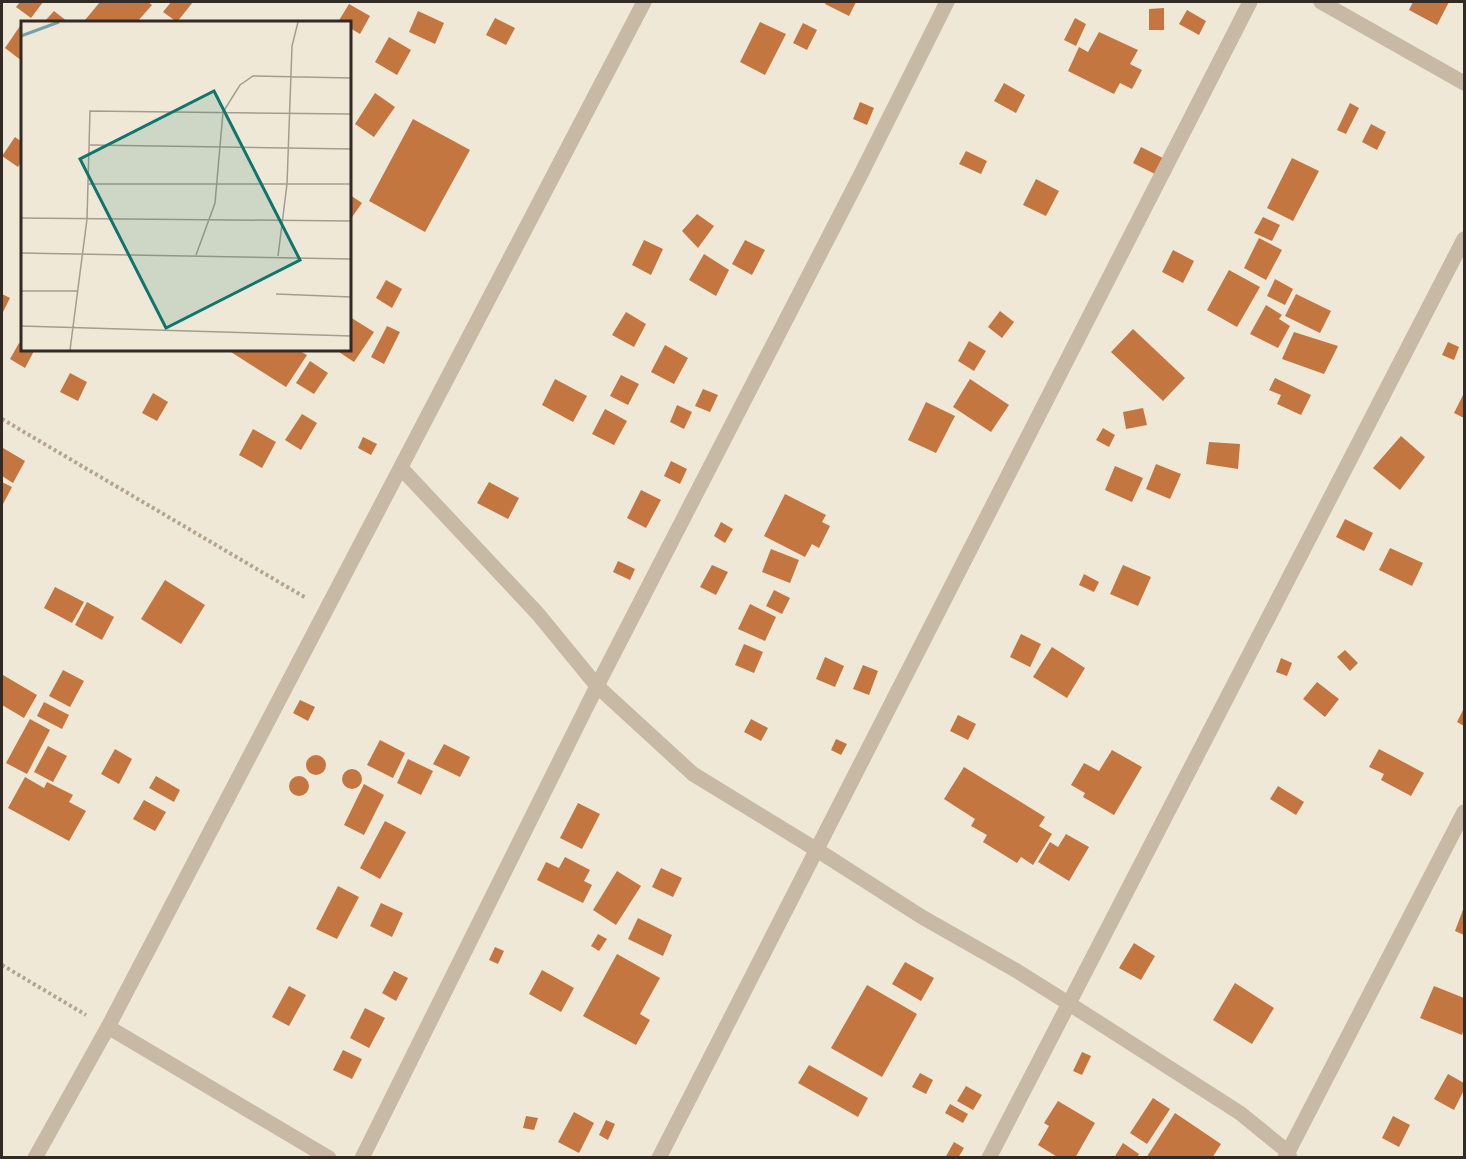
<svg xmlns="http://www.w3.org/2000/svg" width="1466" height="1159" font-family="Quicksand,sans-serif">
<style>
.building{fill:#c47640}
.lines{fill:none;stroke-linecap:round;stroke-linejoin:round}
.path{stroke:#b3a48d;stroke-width:4;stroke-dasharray:3 3;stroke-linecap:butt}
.street{stroke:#c7b9a3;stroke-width:15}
.inset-river{fill:none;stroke:#76a1ac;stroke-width:3}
.inset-road{fill:none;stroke:#a49c8f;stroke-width:1.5}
.view{fill:#0f766e;fill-opacity:0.15;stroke:#0f766e;stroke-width:3}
.inset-edge{fill:none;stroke:#322b25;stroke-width:3}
</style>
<rect width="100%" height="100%" fill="#f0e8d6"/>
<g class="building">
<polygon points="20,2 43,2 31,18 16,7"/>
<polygon points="100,2 148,2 152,5 137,22 88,22 85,20"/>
<polygon points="171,2 193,2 177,22 163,12"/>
<polygon points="826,2 856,2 849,16 825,4"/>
<polygon points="1413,2 1449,2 1437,25 1409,10"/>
<polygon points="349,4 370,16 360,34 350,28 350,22 338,22"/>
<polygon points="1164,8 1164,30 1149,30 1149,9"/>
<polygon points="1187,10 1206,21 1199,35 1179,24"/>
<polygon points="54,11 68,22 44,22"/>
<polygon points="418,11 444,23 435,44 409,32"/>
<polygon points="495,18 515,28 506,45 486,35"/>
<polygon points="1075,18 1086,24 1076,46 1064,40"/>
<polygon points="760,22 786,34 765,75 740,62"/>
<polygon points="22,23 22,61 5,48"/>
<polygon points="803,23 817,30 807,50 793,43"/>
<polygon points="1099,32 1138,50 1130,64 1142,70 1132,89 1120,83 1114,94 1068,71 1079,47 1088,52"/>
<polygon points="389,37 411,50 397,75 375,62"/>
<polygon points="1004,83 1025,95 1016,113 994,101"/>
<polygon points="375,93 395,107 374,137 355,124"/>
<polygon points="860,102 874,108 867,125 853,119"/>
<polygon points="1350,103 1359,108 1346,134 1337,130"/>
<polygon points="413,119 470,150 425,232 369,201"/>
<polygon points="1371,124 1386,132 1377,150 1362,142"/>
<polygon points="15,137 22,142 22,161 18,167 2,156"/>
<polygon points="1141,147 1163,158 1155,174 1133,163"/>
<polygon points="966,151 987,161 981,174 959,164"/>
<polygon points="1292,158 1319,171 1293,221 1267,208"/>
<polygon points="1036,179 1059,191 1046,216 1023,205"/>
<polygon points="350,195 362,203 350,220"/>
<polygon points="697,214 714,226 698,248 682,231"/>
<polygon points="1263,217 1280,225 1272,241 1254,233"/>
<polygon points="1259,238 1282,250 1266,280 1244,268"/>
<polygon points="644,240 663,249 651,275 632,265"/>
<polygon points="745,240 765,250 752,275 732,264"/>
<polygon points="1173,250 1194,261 1183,283 1162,272"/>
<polygon points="704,254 729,270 716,296 689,280"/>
<polygon points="1229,270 1260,287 1237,327 1207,310"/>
<polygon points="1275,279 1293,289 1285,305 1267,296"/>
<polygon points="386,280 402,289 392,308 376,298"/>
<polygon points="2,294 10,298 2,314"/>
<polygon points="1296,294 1331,311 1320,333 1285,316"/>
<polygon points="1266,305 1282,315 1279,319 1290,326 1278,348 1250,334"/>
<polygon points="1000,311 1014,322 1002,338 988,327"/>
<polygon points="626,312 646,324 634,347 612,335"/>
<polygon points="350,317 374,332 354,362 336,350 350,350"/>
<polygon points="387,326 400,332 384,364 371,357"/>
<polygon points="1133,329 1185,378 1163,401 1111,352"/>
<polygon points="1294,332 1338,346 1324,374 1282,359"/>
<polygon points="969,341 986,351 974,371 958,361"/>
<polygon points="1448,342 1459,347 1454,360 1442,355"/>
<polygon points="19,343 22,344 22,350 34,351 25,368 10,359"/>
<polygon points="665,345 688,358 674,384 651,372"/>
<polygon points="233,350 298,350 307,355 286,387 231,352"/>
<polygon points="310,361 328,373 314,394 296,383"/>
<polygon points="70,373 87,382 78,401 60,392"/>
<polygon points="621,375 639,384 628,405 610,396"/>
<polygon points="1275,378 1311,395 1301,415 1277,404 1281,395 1269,390"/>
<polygon points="555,379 587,396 573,422 542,405"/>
<polygon points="970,379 1009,405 991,432 953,407"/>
<polygon points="703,389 718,395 710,412 695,406"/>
<polygon points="153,393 168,402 157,421 142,413"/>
<polygon points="1464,393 1464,418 1454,413"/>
<polygon points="926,402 955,416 936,453 908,440"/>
<polygon points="677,405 692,412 684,429 670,422"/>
<polygon points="1143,408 1147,425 1126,429 1123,412"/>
<polygon points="605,409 627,421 614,445 592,434"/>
<polygon points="302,414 317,423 301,450 285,440"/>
<polygon points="1103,428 1115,435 1109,447 1096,440"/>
<polygon points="253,429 276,442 262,468 239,455"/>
<polygon points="1401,436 1425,457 1400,490 1373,468"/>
<polygon points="363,437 377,444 371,455 358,448"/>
<polygon points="1209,442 1240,444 1238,469 1206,464"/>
<polygon points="3,448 25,461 13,483 2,476 2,451"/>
<polygon points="671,461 687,469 680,484 664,476"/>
<polygon points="1156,464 1181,474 1170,499 1146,489"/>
<polygon points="1115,466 1143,478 1132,502 1105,490"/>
<polygon points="2,482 12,487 2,506"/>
<polygon points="489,482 519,498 508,519 477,503"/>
<polygon points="641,490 661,500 646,528 627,518"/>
<polygon points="785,494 826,515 822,522 830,526 819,548 812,544 805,557 764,536"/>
<polygon points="1345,519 1373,533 1364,551 1336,537"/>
<polygon points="721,522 733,529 725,543 714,536"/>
<polygon points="1390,548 1423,563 1412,586 1379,570"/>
<polygon points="771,549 799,560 790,583 762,572"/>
<polygon points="618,561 635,569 630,580 613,572"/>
<polygon points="712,565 728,572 716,595 700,587"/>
<polygon points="1123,565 1151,577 1138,606 1110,594"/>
<polygon points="1084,574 1099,582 1094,592 1079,585"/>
<polygon points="165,580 205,605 181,644 141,619"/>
<polygon points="55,587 84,602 72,623 44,608"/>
<polygon points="774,590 790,598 782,614 766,606"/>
<polygon points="87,602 114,617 102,640 75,625"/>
<polygon points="750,604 776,617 765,641 738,629"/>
<polygon points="1021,634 1041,644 1030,667 1010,657"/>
<polygon points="744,644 763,652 754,673 735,665"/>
<polygon points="1052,647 1085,668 1067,698 1033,677"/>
<polygon points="1345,650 1358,663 1350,671 1337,657"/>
<polygon points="825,657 844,666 835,687 816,679"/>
<polygon points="1281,658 1292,663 1287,676 1276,672"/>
<polygon points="863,665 878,671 869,695 853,689"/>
<polygon points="63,670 84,681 70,707 49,696"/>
<polygon points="3,675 37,695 24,718 2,705"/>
<polygon points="1317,682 1339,699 1325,717 1303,699"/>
<polygon points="300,700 315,707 308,721 293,713"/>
<polygon points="44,702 69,715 62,729 37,716"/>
<polygon points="1464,708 1464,726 1457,722"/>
<polygon points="958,715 976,724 968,740 950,731"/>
<polygon points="30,719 50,730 27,774 6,763"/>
<polygon points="751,719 768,728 761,741 744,732"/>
<polygon points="836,739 847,744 841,755 831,750"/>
<polygon points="380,740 405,753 393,778 367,765"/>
<polygon points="444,744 470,757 460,777 433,764"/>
<polygon points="48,746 67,756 53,782 34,772"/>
<polygon points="115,749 132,759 119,784 101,774"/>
<polygon points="1379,749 1424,773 1411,796 1381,780 1384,774 1369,767"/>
<polygon points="1112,750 1142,767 1114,815 1083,797 1085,793 1071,785 1084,763 1099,771"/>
<circle cx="316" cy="765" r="10"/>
<polygon points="408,759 433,771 421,795 397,783"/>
<polygon points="964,767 1045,817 1039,826 1052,834 1033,865 1021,857 1017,863 983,842 987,835 971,826 975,819 944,799"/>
<circle cx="352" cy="779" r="10"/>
<polygon points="156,776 180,790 174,802 149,788"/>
<circle cx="299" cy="786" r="10"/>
<polygon points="25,777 44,788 47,782 73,795 69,802 86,811 69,841 8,808"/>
<polygon points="364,784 384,795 364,835 344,825"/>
<polygon points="1278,786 1304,802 1296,815 1270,799"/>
<polygon points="144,800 166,812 155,831 133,819"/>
<polygon points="578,803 600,814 582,849 560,838"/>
<polygon points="385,821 406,832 380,879 360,868"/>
<polygon points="1066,834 1089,847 1069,881 1038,862 1050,842 1058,847"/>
<polygon points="565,857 590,870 584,881 592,885 583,903 537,880 546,862 559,868"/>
<polygon points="661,868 682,878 673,897 652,887"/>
<polygon points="617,871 641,886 616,925 593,910"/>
<polygon points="338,886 359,897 337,939 316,929"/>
<polygon points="381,903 403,913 392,937 370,926"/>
<polygon points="1464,907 1464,935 1455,931"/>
<polygon points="638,918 672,935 663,956 628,939"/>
<polygon points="598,934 607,939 599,951 591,946"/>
<polygon points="1134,943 1155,956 1141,980 1119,968"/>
<polygon points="495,947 504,951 498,964 489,960"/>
<polygon points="617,954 660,978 640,1014 650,1020 636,1045 583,1016"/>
<polygon points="905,962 934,978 921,1001 892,984"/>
<polygon points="542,970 574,988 561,1012 529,994"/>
<polygon points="394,971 408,978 396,1001 382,993"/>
<polygon points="1235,983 1274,1008 1252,1044 1213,1020"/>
<polygon points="867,985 917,1014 882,1077 831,1048"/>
<polygon points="289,986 306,995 289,1026 272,1017"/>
<polygon points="1434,986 1464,998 1464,1029 1462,1035 1420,1018"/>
<polygon points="365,1008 385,1018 369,1048 350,1038"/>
<polygon points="343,1050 362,1059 352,1079 333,1070"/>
<polygon points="1082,1052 1091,1056 1082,1075 1073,1071"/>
<polygon points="809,1065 868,1098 858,1117 798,1083"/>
<polygon points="920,1073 933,1080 926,1094 912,1087"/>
<polygon points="1448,1074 1464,1083 1464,1090 1454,1110 1434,1099"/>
<polygon points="966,1086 982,1095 973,1110 957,1101"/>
<polygon points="1153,1098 1170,1109 1147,1144 1130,1133"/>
<polygon points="1058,1101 1095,1123 1075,1158 1059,1158 1038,1145 1049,1126 1044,1123"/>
<polygon points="950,1104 968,1114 963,1123 945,1113"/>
<polygon points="574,1112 594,1123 579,1153 558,1142"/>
<polygon points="1175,1113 1221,1144 1212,1158 1146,1158"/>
<polygon points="526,1116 538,1118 534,1130 523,1128"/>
<polygon points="1393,1116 1410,1125 1399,1147 1382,1138"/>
<polygon points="606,1120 615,1124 608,1140 599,1135"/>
<polygon points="954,1142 964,1148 958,1158 945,1158"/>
<polygon points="1123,1143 1139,1154 1137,1158 1114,1158"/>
</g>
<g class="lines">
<g class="path">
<polyline points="2,419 306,598"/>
<polyline points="2,965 86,1015"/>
</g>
<g class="street">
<polyline points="1321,2 1464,83"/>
<polyline points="401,468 538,614 597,686 693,774 817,850 922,917 1017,971 1068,1003 1240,1113 1288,1152 1290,1158"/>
<polyline points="108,1027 329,1158"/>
<polyline points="35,1158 108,1027 644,2"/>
<polyline points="362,1158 597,686 859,178 947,2"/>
<polyline points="659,1158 1250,2"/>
<polyline points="989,1158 1464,239"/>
<polyline points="1285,1158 1464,812"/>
</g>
</g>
<g transform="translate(21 21)">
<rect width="330" height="330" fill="#f0e8d6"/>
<path class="inset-river" d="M0,15L38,1"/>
<path class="inset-road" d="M69,124L330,128M67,163H330M0,197L330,200M0,232L330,238M175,234L194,182L202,91L219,64L232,55L330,57M257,235L266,163L271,25L277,1M0,270H56M255,273L330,276M0,305L330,315M49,329L66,198L69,90L330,93"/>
<path class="view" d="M193,70L279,239L145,307L59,138Z"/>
<rect width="330" height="330" class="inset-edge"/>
</g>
<rect width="1466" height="1159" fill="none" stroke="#322b25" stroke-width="6"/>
</svg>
